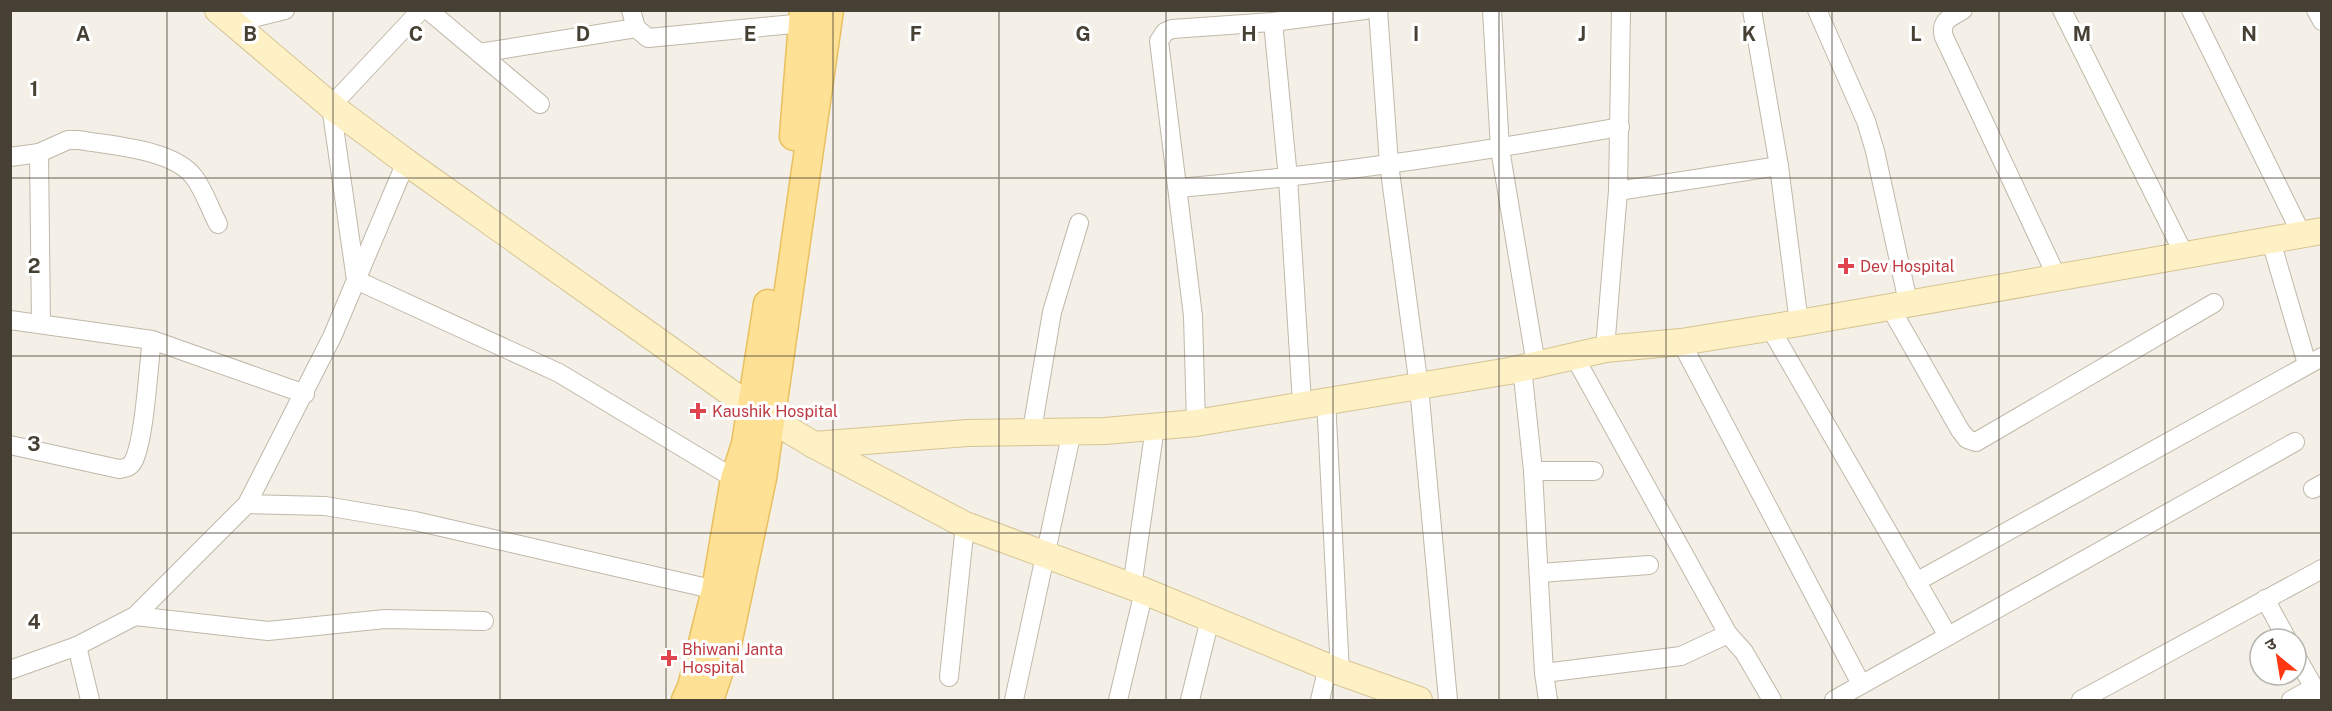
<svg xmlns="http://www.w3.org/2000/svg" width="2332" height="711" font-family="'Public Sans','Noto Sans Devanagari',sans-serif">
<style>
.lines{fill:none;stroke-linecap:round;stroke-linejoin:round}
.street-casing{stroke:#c0b8a9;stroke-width:20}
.secondary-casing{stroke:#d6c495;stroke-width:28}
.primary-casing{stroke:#e8c060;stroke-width:31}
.street{stroke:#fff;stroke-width:18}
.secondary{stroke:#fff1c6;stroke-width:26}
.primary{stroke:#ffe195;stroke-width:28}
.grid{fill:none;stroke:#474035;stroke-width:1.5;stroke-opacity:0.55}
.health-dot{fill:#e0444e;stroke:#fff;stroke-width:2}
.labels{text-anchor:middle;stroke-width:6;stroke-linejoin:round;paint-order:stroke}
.health-label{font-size:16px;fill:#be3a42;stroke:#fff;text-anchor:start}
.grid-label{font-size:20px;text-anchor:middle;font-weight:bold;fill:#474035;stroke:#fff;stroke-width:6;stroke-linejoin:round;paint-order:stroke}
</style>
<rect width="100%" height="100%" fill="#f4f0e7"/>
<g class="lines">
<g class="street-casing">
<g id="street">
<polyline points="421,10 331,106 356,280 559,373 735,479"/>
<polyline points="428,10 540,104"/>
<polyline points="631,10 636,28 648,38 804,23"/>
<polyline points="1378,10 1389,164 1419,387 1448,700"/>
<polyline points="1492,10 1500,149 1536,365"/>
<polyline points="1752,10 1779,166 1799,323"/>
<polyline points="1817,10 1866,121 1875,151 1908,302"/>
<path d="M1963,10C1951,17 1939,21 1944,37L2057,277"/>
<polyline points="2062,10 2184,254"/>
<polyline points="2191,10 2302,235"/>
<polyline points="2316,10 2322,21"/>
<polyline points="1273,22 1288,178 1302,403"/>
<polyline points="233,23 285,10"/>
<polyline points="479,53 636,28"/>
<path d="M39,153L68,140H79C112,146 173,149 194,177C204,190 210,209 218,224"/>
<polyline points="10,157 39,153 41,324"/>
<path d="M1179,188C1327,175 1474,153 1620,127"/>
<polyline points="1618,191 1779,166"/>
<polyline points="2271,241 2307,364"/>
<polyline points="1890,307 1960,430 1967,439 1976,442 2214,303"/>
<polyline points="10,320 152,340"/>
<polyline points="1769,326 1948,636"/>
<polyline points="1681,342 1861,684"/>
<polyline points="1605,349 1618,191 1621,10"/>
<polyline points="1574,356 1728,634 1744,652 1772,700"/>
<polyline points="1522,367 1533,471 1544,673 1548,700"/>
<polyline points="1326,400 1340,672"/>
<polyline points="1196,423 1193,316 1159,41 1165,32 1172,29 1273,22 1365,10"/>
<polyline points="1032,430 1052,312 1079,223"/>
<path d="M10,445L119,469C126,468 131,467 134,460C145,436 148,368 152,340L305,394"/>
<polyline points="1533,471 1594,471"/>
<polyline points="2313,489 2322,484"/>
<polyline points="247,504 325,506 415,521 716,590"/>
<polyline points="1540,573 1649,565"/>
<polyline points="1916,582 2322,357"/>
<polyline points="1132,587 1155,427"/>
<polyline points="2265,599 2287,639"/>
<polyline points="135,616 268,631 385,619 484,621"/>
<polyline points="77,646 90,700"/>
<polyline points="2296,656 2321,700"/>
<polyline points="10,670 77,646 135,616 247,504 332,337 406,162"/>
<polyline points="1544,673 1681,656 1728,634"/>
<polyline points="949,677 965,525"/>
<polyline points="1014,700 1072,431"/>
<polyline points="1118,700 1144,591"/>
<polyline points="1190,700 1210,619"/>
<polyline points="1320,700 1328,666"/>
<polyline points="1834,700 2295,442"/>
<polyline points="2081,700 2322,569"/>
<polyline points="2291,700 2313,688"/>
</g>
</g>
<g class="secondary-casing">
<g id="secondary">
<polyline points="218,10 331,106 406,162 752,408 814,445 965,525 1144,591 1340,672 1419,700"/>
<polyline points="814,445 967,433 1105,431 1196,423 1509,371 1605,349 1681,342 1799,323 2322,231"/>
</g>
</g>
<g class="primary-casing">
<g id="primary">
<polyline points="794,136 804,10"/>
<polyline points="686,700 692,687 716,590 735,479 746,444 768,304"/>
<polyline points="709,700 726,649 762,478 829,10"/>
</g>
</g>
<use href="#street" class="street"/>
<use href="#secondary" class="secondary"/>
<use href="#primary" class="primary"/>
</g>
<path class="grid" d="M167,10V700M333,10V700M500,10V700M666,10V700M833,10V700M999,10V700M1166,10V700M1333,10V700M1499,10V700M1666,10V700M1832,10V700M1999,10V700M2165,10V700M10,178H2322M10,356H2322M10,533H2322"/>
<g class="health-dot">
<path d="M1843 257h6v6h6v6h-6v6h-6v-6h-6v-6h6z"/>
<path d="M695 402h6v6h6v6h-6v6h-6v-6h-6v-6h6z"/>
<path d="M666 649h6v6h6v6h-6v6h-6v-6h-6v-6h6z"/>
</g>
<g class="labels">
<g class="health-label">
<text x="1860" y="272">Dev Hospital</text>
<text x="712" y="417">Kaushik Hospital</text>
<text x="682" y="655">Bhiwani Janta<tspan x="682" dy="18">Hospital</tspan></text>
</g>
</g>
<g class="grid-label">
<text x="83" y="41">A</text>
<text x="250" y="41">B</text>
<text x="416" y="41">C</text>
<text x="583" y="41">D</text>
<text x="750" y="41">E</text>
<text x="916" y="41">F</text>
<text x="1083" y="41">G</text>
<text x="1249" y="41">H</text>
<text x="1416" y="41">I</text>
<text x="1582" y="41">J</text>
<text x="1749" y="41">K</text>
<text x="1916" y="41">L</text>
<text x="2082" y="41">M</text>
<text x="2249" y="41">N</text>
<text x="34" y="96">1</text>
<text x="34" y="273">2</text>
<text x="34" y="451">3</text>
<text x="34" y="629">4</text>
</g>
<rect width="2332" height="711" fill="none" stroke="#474035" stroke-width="24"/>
<g transform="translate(2278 657) rotate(330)"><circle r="28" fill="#ffffff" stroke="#b5b3ae" stroke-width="1.5"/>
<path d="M0-4.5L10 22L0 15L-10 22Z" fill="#ff3713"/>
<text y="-9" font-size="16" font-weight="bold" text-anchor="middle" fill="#474035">उ</text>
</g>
</svg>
